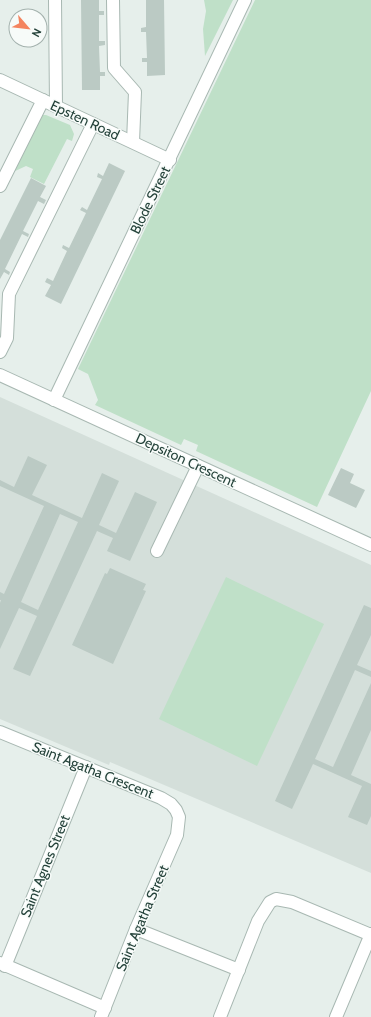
<svg xmlns="http://www.w3.org/2000/svg" width="371" height="1017" font-family="Cabin,sans-serif">
<style>
.built{fill:#d4dfda}
.green{fill:#bfe0c8}
.building{fill:#bbcac4;fill-rule:evenodd}
.lines{fill:none;stroke-linecap:round;stroke-linejoin:round}
.minor-casing{stroke:#a8b8b2;stroke-width:14}
.minor{stroke:#fff;stroke-width:12}
.labels{text-anchor:middle;stroke-width:3;stroke-linejoin:round;paint-order:stroke}
.street-label{font-size:14px;fill:#24423a;stroke:#f7fbf9}
</style>
<rect width="100%" height="100%" fill="#e6efeb"/>
<polygon class="built" points="0,397 371,565 371,873 110,762 109,765 0,719"/>
<g class="green">
<polygon points="204,0 233,0 205,56 203,29 206,11"/>
<polygon points="255,0 371,0 371,391 317,507 196,451 198,445 184,439 181,445 95,405 98,400 88,374 78,369"/>
<polygon points="42,115 46,115 70,125 74,134 72,141 67,139 44,184 30,177 33,169 26,166 13,172"/>
<polygon points="226,577 324,624 257,766 159,719"/>
</g>
<g class="building">
<polygon points="81,0 99,0 99,11 104,11 104,15 99,15 99,41 105,41 105,45 99,46 100,72 105,72 105,76 100,76 100,90 82,90"/>
<polygon points="146,0 164,0 165,75 147,76 147,62 142,62 142,58 147,58 146,32 141,32 141,28 146,27"/>
<polygon points="109,163 125,171 61,304 45,296 51,285 45,282 47,278 53,281 67,251 62,248 63,245 69,248 86,213 80,210 82,207 87,210 102,179 97,177 98,173 103,176"/>
<polygon points="31,178 46,186 40,197 46,200 44,204 38,201 23,231 29,234 28,237 22,234 5,269 10,272 9,275 4,272 0,279 0,240"/>
<path d="M28,456L47,465L32,495L82,518L102,473L119,481L99,525L116,533L135,492L157,502L130,561L107,551L113,538L97,531L30,676L13,669L37,616L19,608L0,649V603L1,600H0V592L4,594L44,506L0,486V480L14,487ZM60,514L78,522L38,610L21,602Z"/>
<polygon points="341,468 354,474 350,483 365,490 356,508 328,495"/>
<polygon points="110,568 146,584 143,590 146,591 113,664 72,645 105,573 107,574"/>
<polygon points="364,605 371,608 371,635 357,665 371,671 371,677 355,670 315,759 333,767 371,683 371,730 351,775 371,784 371,816 367,825 348,817 362,786 313,764 292,809 275,801"/>
</g>
<g class="lines">
<g class="minor-casing">
<g id="minor">
<polyline points="55,0 56,106"/>
<polyline points="113,0 114,68 135,92 133,142"/>
<polyline points="0,80 170,160"/>
<polyline points="0,186 43,100"/>
<polyline points="0,352 7,338 9,294 93,124"/>
<polyline points="0,375 371,545"/>
<polyline points="54,400 245,0"/>
<polyline points="157,551 198,466"/>
<polyline points="0,732 161,798 171,804 176,810 179,817 177,835 136,929 101,1017"/>
<polyline points="136,929 239,970"/>
<polyline points="0,963 105,1008"/>
<polyline points="5,966 86,767"/>
<polyline points="220,1017 258,921 270,902 276,899 292,902 371,935"/>
<polyline points="336,1017 371,934"/>
</g>
</g>
<use href="#minor" class="minor"/>
</g>
<g class="labels">
<g class="street-label">
<text transform="translate(85 120) rotate(25)" y="5">Epsten Road</text>
<text transform="translate(150 200) rotate(-64)" y="5">Blode Street</text>
<text transform="translate(186 460) rotate(25)" y="5">Depsiton Crescent</text>
<text transform="translate(93 770) rotate(22)" y="5">Saint Agatha Crescent</text>
<text transform="translate(45 866) rotate(-68)" y="5">Saint Agnes Street</text>
<text transform="translate(142 918) rotate(-67)" y="5">Saint Agatha Street</text>
</g>
</g>
<g transform="translate(28 28) rotate(118)"><circle r="19" fill="#f7fbf9" stroke="#a3b1ad"/>
<path d="M0-3L7 15L0 10L-7 15Z" fill="#f4845f"/>
<text y="-6" font-size="11" font-weight="bold" text-anchor="middle" fill="#24423a">N</text>
</g>
</svg>
